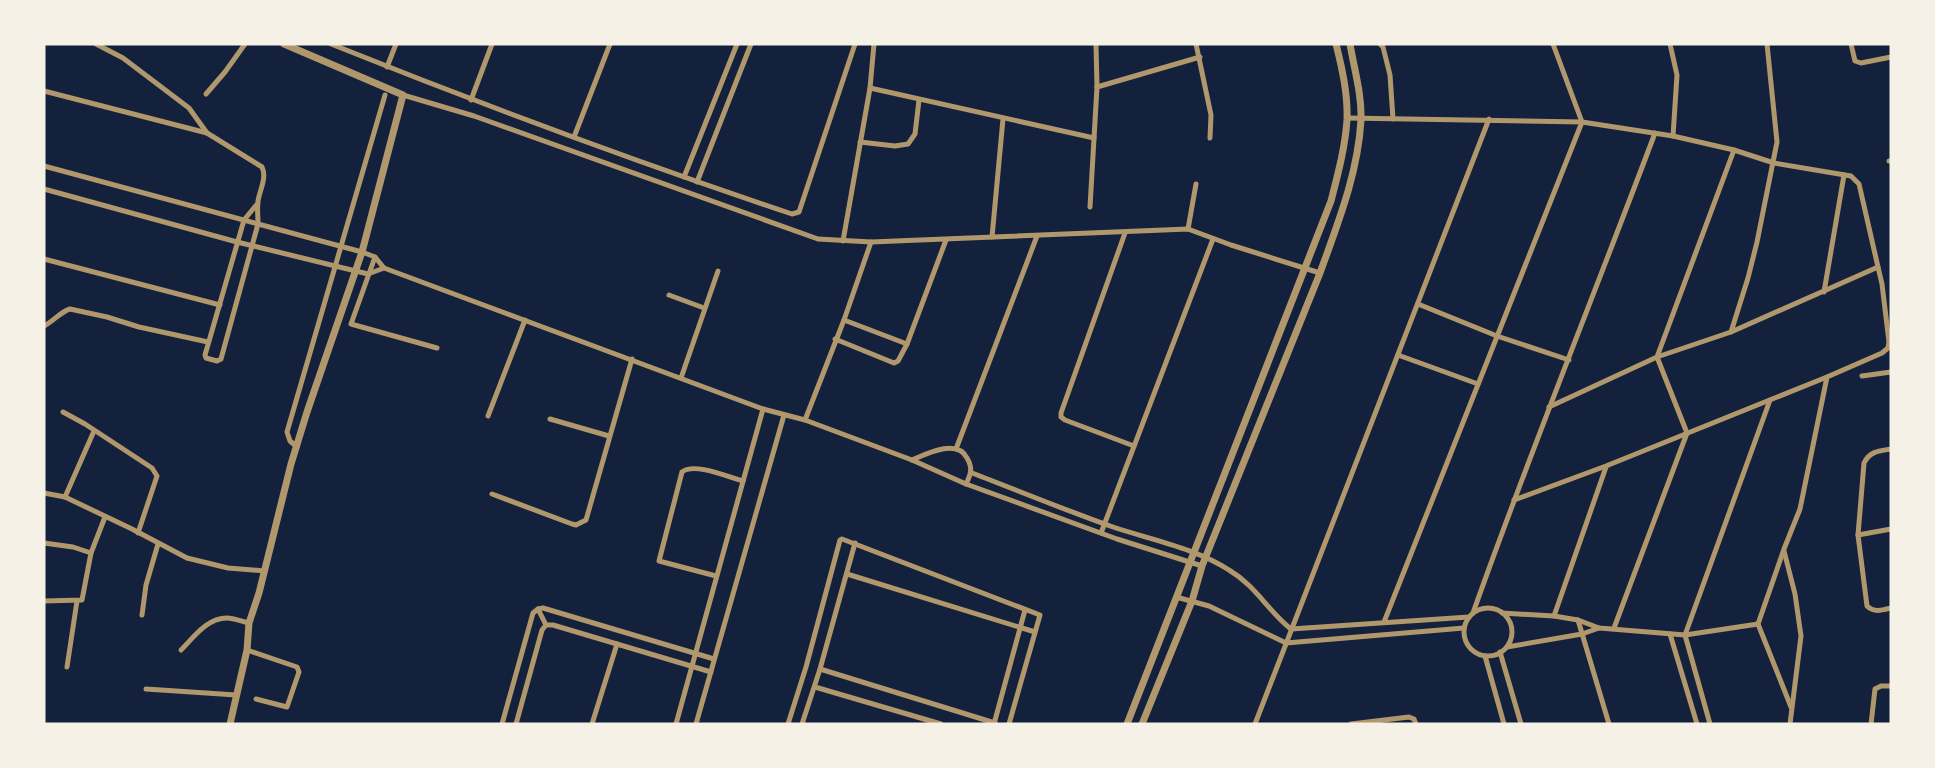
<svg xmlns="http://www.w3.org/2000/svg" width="1935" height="768" font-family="'Fira Sans Condensed',sans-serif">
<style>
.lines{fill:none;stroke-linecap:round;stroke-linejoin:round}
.minor{stroke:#b1986c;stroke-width:5}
.tertiary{stroke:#b1986c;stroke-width:7}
</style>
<rect width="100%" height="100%" fill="#14213d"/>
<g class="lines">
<g class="minor">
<polyline points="96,44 123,58 189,108 207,133"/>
<path d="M331,44C483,105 637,162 792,214L799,212L855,44"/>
<polyline points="1196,44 1211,115 1210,138"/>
<polyline points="1380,44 1383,47 1390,75 1393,119"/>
<polyline points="1670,44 1677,75 1673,136"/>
<polyline points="1851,44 1855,61 1861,63 1891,57"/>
<polyline points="387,67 396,44"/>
<polyline points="1097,87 1200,57"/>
<polyline points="870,88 1094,138"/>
<path d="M44,91L207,133L262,167C267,178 260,189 258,201C257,208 258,216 258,224L221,359L217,361L206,358L205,355L244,220L258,203"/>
<polyline points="206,94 225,72 245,44"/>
<polyline points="403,95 474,116 818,239 871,242 1188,229 1231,245 1320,273"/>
<polyline points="471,100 492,44"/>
<polyline points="1347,118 1582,122 1673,136 1734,150 1774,163 1851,176 1859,184 1878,267"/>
<polyline points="574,137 610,44"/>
<polyline points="860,142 895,146 908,144 915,134 919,100"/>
<polyline points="1889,161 1891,161"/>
<polyline points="44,166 362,252 375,257 384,268 763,409 805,420 912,460 966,484 1117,539 1202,566"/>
<polyline points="684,177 737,44"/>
<polyline points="697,182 751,44"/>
<polyline points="44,189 237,242 368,274 384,268"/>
<polyline points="1090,207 1097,87 1096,44"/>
<polyline points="1188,229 1196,184"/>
<polyline points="1125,233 1061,413 1061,417 1065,420 1134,446"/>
<polyline points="992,237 1003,119"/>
<polyline points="843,241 870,88 874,44"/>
<polyline points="375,257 351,324 437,348"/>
<polyline points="44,259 220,305"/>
<polyline points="1824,292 1844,175"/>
<polyline points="669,295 704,308"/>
<polyline points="1418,304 1497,336 1569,360"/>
<polyline points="844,320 907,344"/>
<path d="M44,326C54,321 60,312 70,309L107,317L139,327L208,342"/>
<polyline points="1731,332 1748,278 1757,242 1777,142 1767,44"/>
<polyline points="835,339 894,363 898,361 907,344 946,240"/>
<polyline points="1398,355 1478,384"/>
<polyline points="1862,376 1891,372"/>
<polyline points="681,378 718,271"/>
<polyline points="63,412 85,424 152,468 157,476 138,533"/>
<polyline points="488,416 525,320"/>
<polyline points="550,419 609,436"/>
<polyline points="805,420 844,320 871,242"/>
<polyline points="94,431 65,497 132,529 187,558 228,568 265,571"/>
<polyline points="297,447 290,441 287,432 385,95"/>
<polyline points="956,449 1037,236"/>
<path d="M1891,449C1879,451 1870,451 1864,463L1858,535L1867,606C1874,613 1883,610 1891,608"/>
<path d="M912,460C926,454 957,438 967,458C973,468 971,474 966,484"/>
<path d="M972,473C1019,491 1065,510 1113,527C1152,540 1195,548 1229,570C1256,586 1268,611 1291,629L1469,617"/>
<polyline points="44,493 65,497"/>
<polyline points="492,494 572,524 576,525 586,520 632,359"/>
<polyline points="1514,500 1606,466 1827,377 1882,353 1888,348 1889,342 1882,284 1878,267 1731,332 1657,357 1549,407"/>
<polyline points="1101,533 1213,239"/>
<polyline points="1858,535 1891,529"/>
<polyline points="44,543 73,547 91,553"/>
<polyline points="1784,551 1795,594 1801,636 1790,724"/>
<polyline points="847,574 1035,632"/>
<path d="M716,576L659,561L682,472C694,462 728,477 743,481"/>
<polyline points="1176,597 1209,606 1286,643 1464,628"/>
<polyline points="44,601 82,600 91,553 105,517"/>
<circle cx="1488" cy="632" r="24"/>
<polyline points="538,609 546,625"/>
<path d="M1473,613C1530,452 1595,293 1655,133"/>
<polyline points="1502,613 1554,616 1578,620 1599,628 1685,635 1758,624"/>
<polyline points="142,615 146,585 158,544"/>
<polyline points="1554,616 1606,467"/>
<polyline points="1578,620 1609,724"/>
<polyline points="1384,622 1582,122 1553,44"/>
<polyline points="1614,628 1687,433 1657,357 1734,150"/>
<polyline points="1670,634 1697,724"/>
<polyline points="1507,647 1582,634 1599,628"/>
<path d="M181,650C194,637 207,618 227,618C234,618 243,622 249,623"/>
<polyline points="247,650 297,667 299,672 287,707 256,699"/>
<polyline points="1500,652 1521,724"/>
<polyline points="1485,656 1504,724"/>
<polyline points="67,667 77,601"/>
<polyline points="820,669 995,723"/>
<polyline points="815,687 941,724"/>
<polyline points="146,689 236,695"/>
<polyline points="1791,707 1758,624 1784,549 1800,509 1827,377"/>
<polyline points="502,724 533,613 538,609 543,608 714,659"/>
<polyline points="516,724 542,630 546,625 553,625 711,672"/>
<polyline points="592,724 617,644"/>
<polyline points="676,724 763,409"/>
<polyline points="696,724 784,415"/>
<polyline points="788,724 806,667 840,540 842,539 1040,615 1009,724"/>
<polyline points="802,724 820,669 855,543"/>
<polyline points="994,724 1025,610"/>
<polyline points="1255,724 1489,119"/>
<polyline points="1351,724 1409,717 1414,719 1416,724"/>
<polyline points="1710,724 1685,635 1770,400"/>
<polyline points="1871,724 1875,689 1881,686 1891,686"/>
</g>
<g class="tertiary">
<polyline points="230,724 247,650 249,623 259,593 291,464 307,412 362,252 403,95 284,44"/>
<path d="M1127,724L1331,201C1338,174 1345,148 1347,120C1348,94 1342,68 1336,44"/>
<path d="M1142,724L1192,601L1202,566L1320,273C1338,223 1358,173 1361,120C1362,95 1354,68 1350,44"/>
</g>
</g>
<rect width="1935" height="768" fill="none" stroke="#f6f1e7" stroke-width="91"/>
</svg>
